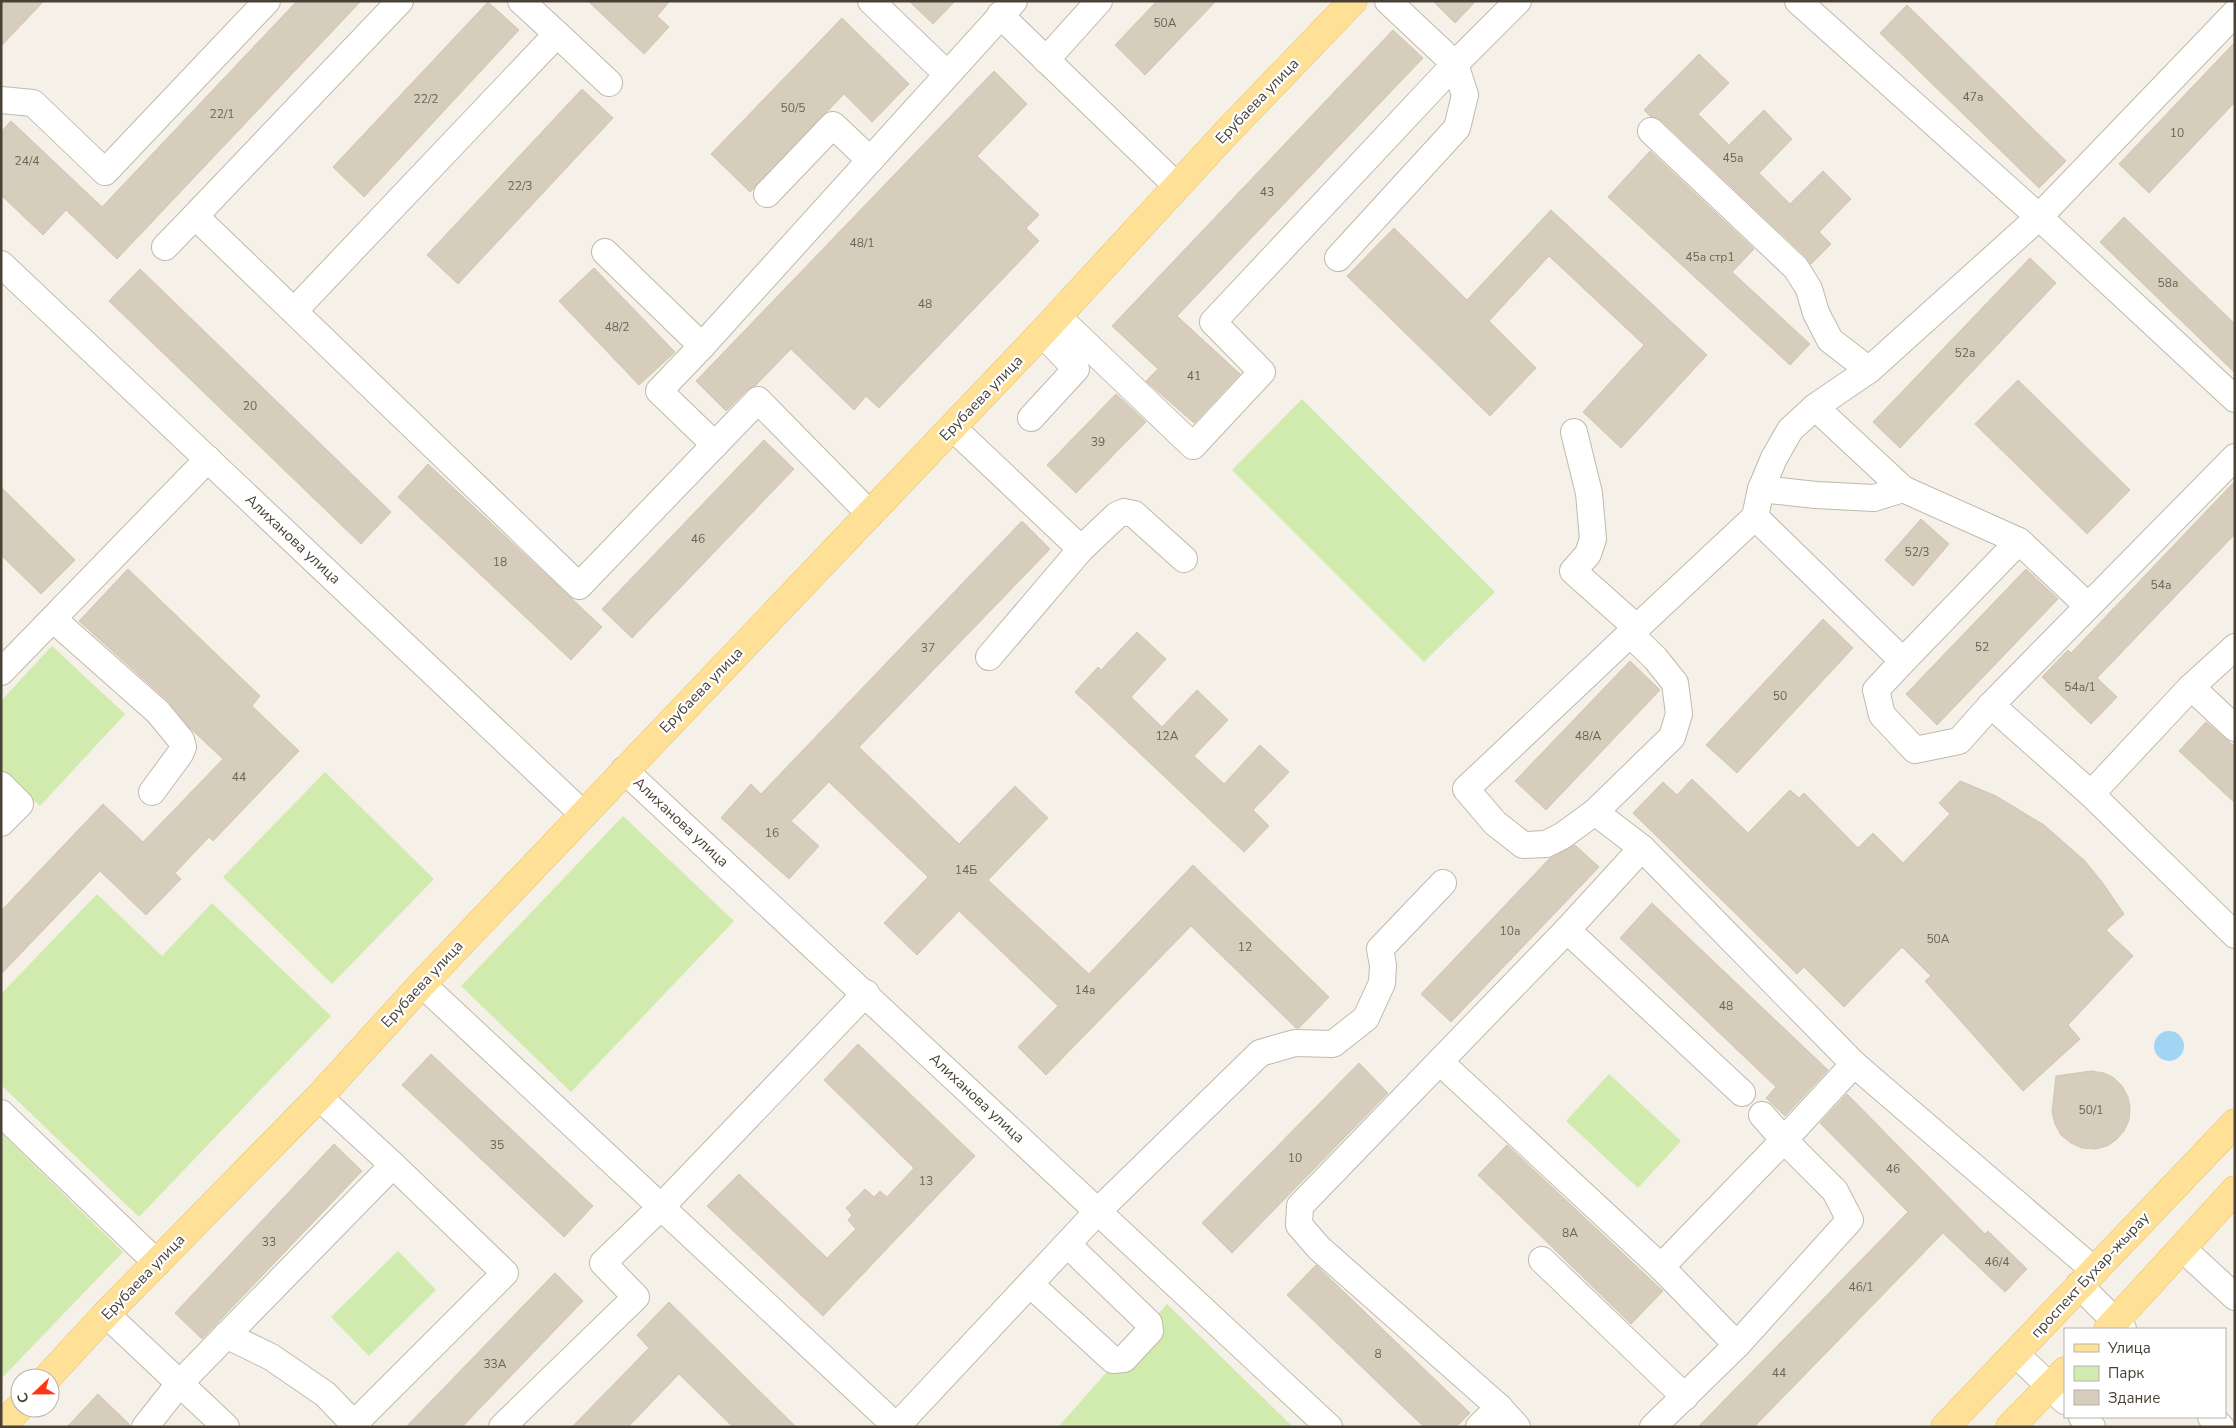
<svg xmlns="http://www.w3.org/2000/svg" width="2236" height="1428" font-family="'Nunito Sans',sans-serif">
<style>
.green{fill:#d1ebaf}
.water{fill:#a2d4f4}
.building{fill:#d7cdbd;stroke:#d2c5b0}
.lines{fill:none;stroke-linecap:round;stroke-linejoin:round}
.minor-casing{stroke:#c1b9aa;stroke-width:28}
.major-casing{stroke:#eabf61;stroke-width:29}
.minor{stroke:#fff;stroke-width:26}
.major{stroke:#ffe097;stroke-width:28}
.labels{text-anchor:middle;stroke-width:4.5;stroke-linejoin:round;paint-order:stroke}
.number-label{font-size:12px;fill:#6c6458}
.street-label{font-size:15px;fill:#494136;stroke:#fff}
</style>
<rect width="100%" height="100%" fill="#f5f1e8"/>
<g class="green">
<polygon points="1302,399 1495,592 1424,662 1232,470"/>
<polygon points="52,646 125,714 40,806 1,770 1,701"/>
<polygon points="325,772 434,879 332,984 223,877"/>
<polygon points="623,816 734,921 571,1092 461,986"/>
<polygon points="97,894 162,956 212,903 331,1016 139,1217 1,1085 1,994"/>
<polygon points="1609,1074 1681,1141 1638,1188 1566,1121"/>
<polygon points="1,1133 123,1252 1,1379"/>
<polygon points="398,1251 436,1290 369,1356 331,1317"/>
<polygon points="1167,1304 1293,1427 1058,1427"/>
</g>
<circle class="water" cx="2169" cy="1046" r="15"/>
<g class="building">
<polygon points="1,1 44,1 1,46"/>
<polygon points="297,1 361,1 117,259 66,210 43,235 1,195 1,132 11,121 102,207"/>
<polygon points="588,1 670,1 657,16 669,27 644,54"/>
<polygon points="909,1 955,1 933,24"/>
<polygon points="1157,1 1216,1 1145,75 1115,45"/>
<polygon points="1433,1 1476,1 1455,23"/>
<polygon points="488,2 519,30 364,197 333,167"/>
<polygon points="1907,5 2066,161 2039,188 1880,33"/>
<polygon points="842,18 909,84 872,122 844,94 750,192 711,154"/>
<polygon points="1393,30 1423,58 1177,316 1240,374 1194,423 1146,381 1158,369 1112,326"/>
<polygon points="2235,42 2235,102 2149,193 2119,164"/>
<polygon points="1699,54 1729,83 1698,114 1729,145 1764,110 1792,139 1759,173 1790,204 1823,171 1851,199 1819,232 1831,244 1811,264 1806,257 1661,120 1650,116 1644,110"/>
<polygon points="994,71 1027,104 977,156 1039,215 1026,228 1039,241 879,408 866,396 854,410 791,349 756,385 747,390 726,411 696,381"/>
<polygon points="582,89 613,118 458,284 427,255"/>
<polygon points="1650,151 1754,249 1732,272 1810,344 1790,365 1608,197"/>
<polygon points="1551,210 1707,355 1621,448 1583,412 1644,345 1549,256 1489,321 1536,368 1490,416 1347,276 1394,228 1467,300"/>
<polygon points="2124,217 2235,324 2235,373 2100,242"/>
<polygon points="2030,258 2056,283 1900,448 1873,422"/>
<polygon points="594,268 675,352 639,385 559,301"/>
<polygon points="140,269 391,512 361,544 109,301"/>
<polygon points="2018,380 2130,490 2087,534 1975,424"/>
<polygon points="1116,394 1146,422 1076,493 1047,465"/>
<polygon points="764,440 794,469 632,638 602,609"/>
<polygon points="428,464 602,627 571,660 398,497"/>
<polygon points="2235,481 2235,534 2097,678 2117,697 2091,724 2042,677 2068,650 2071,653"/>
<polygon points="1,487 75,560 41,594 1,555"/>
<polygon points="1921,519 1949,544 1913,586 1885,560"/>
<polygon points="1022,521 1050,549 859,747 959,844 1015,786 1048,818 988,880 1089,974 1193,865 1329,997 1299,1028 1296,1028 1191,926 1046,1075 1018,1047 1058,1006 959,911 917,955 884,923 928,877 829,782 791,821 819,846 789,879 721,818 751,784 761,794"/>
<polygon points="128,569 260,696 252,706 299,751 213,841 209,837 175,873 181,879 146,915 100,871 1,974 1,911 103,804 143,842 223,759 190,728 168,701 79,621"/>
<polygon points="2026,569 2058,599 1937,725 1906,694"/>
<polygon points="1823,619 1853,648 1737,773 1706,745"/>
<polygon points="1137,632 1166,659 1131,697 1162,727 1197,690 1228,720 1194,756 1224,784 1260,745 1289,772 1253,810 1269,826 1244,852 1075,692 1098,667 1101,670"/>
<polygon points="1630,661 1660,690 1546,810 1515,781"/>
<polygon points="2206,722 2235,747 2235,803 2179,751"/>
<polygon points="1692,779 1748,833 1790,790 1799,798 1804,793 1858,848 1873,833 1903,863 1950,814 1939,803 1960,781 1970,785 1996,796 2044,825 2085,861 2102,882 2124,914 2106,930 2133,956 2068,1025 2080,1039 2023,1091 1925,981 1931,976 1902,947 1844,1007 1804,967 1797,974 1633,813 1663,782 1677,795"/>
<polygon points="1575,845 1599,867 1451,1022 1421,994 1550,858"/>
<polygon points="1652,903 1828,1070 1785,1116 1766,1098 1776,1087 1620,938"/>
<polygon points="858,1044 975,1156 823,1316 707,1206 739,1174 827,1258 856,1229 848,1220 852,1215 846,1208 865,1189 874,1197 880,1191 887,1197 914,1168 824,1080"/>
<polygon points="431,1054 593,1206 564,1237 402,1085"/>
<polygon points="1359,1063 1388,1093 1232,1253 1202,1223"/>
<polygon points="2091,1071 2104,1073 2114,1078 2122,1086 2128,1097 2130,1108 2129,1120 2124,1131 2116,1140 2107,1146 2095,1149 2082,1148 2071,1143 2061,1135 2055,1124 2052,1112 2056,1076"/>
<polygon points="1847,1094 1985,1234 1988,1231 2027,1269 2005,1292 1943,1233 1754,1427 1698,1427 1908,1212 1820,1123"/>
<polygon points="334,1144 362,1171 202,1339 175,1313"/>
<polygon points="1507,1145 1663,1291 1631,1324 1478,1175"/>
<polygon points="1316,1265 1470,1413 1456,1427 1424,1427 1287,1295"/>
<polygon points="555,1273 583,1301 462,1427 406,1427"/>
<polygon points="669,1302 796,1427 733,1427 679,1374 628,1427 572,1427 649,1348 637,1335"/>
<polygon points="98,1394 130,1425 130,1427 67,1427"/>
</g>
<g class="lines">
<g class="minor-casing">
<g id="minor">
<polyline points="521,1 557,34"/>
<polyline points="871,1 947,74"/>
<polyline points="1388,1 1455,64 1518,1"/>
<polyline points="1798,1 2039,217 2235,399"/>
<polyline points="1000,15 1177,186"/>
<polyline points="1046,60 1099,1"/>
<polyline points="1,100 33,103 105,172 267,1"/>
<polyline points="1651,131 1796,268 1809,289 1816,313 1830,340 1869,370"/>
<polyline points="767,194 833,125 870,160"/>
<polyline points="195,216 400,1"/>
<polyline points="165,247 195,216 579,586 758,400 870,514"/>
<polyline points="605,252 702,346 659,391 715,445"/>
<polyline points="1,264 584,815"/>
<polyline points="294,311 557,34 609,83"/>
<polyline points="1058,317 1193,446 1262,372 1213,322 1455,64 1465,95 1457,128 1338,258"/>
<polyline points="702,346 1014,1"/>
<polyline points="1815,407 1903,489"/>
<polyline points="1031,418 1076,369 1042,333"/>
<polyline points="953,428 1081,549 989,657"/>
<polyline points="1574,432 1589,493 1593,539 1588,554 1573,571 1637,628"/>
<polyline points="1761,489 1816,495 1874,498 1903,489 2019,541"/>
<polyline points="1755,517 1903,661 1876,690 1882,715 1915,750 1959,741 1991,705 2235,457"/>
<polyline points="1081,549 1117,515 1124,512 1134,514 1184,559"/>
<polyline points="53,619 158,712 181,740 183,747 180,754 152,792"/>
<polyline points="1630,634 1466,789 1495,823 1523,845 1546,844 1562,836 1595,812 1642,848 1854,1064 2094,1270"/>
<polyline points="1903,661 2019,541 2088,606"/>
<polyline points="1,672 208,459"/>
<polyline points="2191,687 2235,647"/>
<polyline points="1991,705 2091,794 2235,935"/>
<polyline points="624,770 1329,1427"/>
<polyline points="1,785 20,804 1,823"/>
<polyline points="2091,794 2191,687 2235,728"/>
<polyline points="1595,812 1672,737 1679,714 1675,683 1655,658 1630,634 1755,517 1761,489 1774,458 1790,430 1815,407 1869,370 2039,217 2235,13"/>
<polyline points="1567,930 1742,1093"/>
<polyline points="422,984 897,1427"/>
<polyline points="1440,1062 1661,1267 1737,1345 1850,1220 1835,1191 1784,1140 1854,1064"/>
<polyline points="1,1113 157,1263"/>
<polyline points="2182,1248 2235,1297"/>
<polyline points="1542,1260 1685,1397"/>
<polyline points="1661,1267 1784,1140 1762,1115"/>
<polyline points="1030,1284 1113,1360 1124,1359 1150,1331 1149,1323 1068,1245"/>
<polyline points="2079,1285 2123,1329"/>
<polyline points="106,1314 226,1427"/>
<polyline points="226,1335 271,1357 325,1394 354,1424 505,1273 393,1165"/>
<polyline points="2016,1354 2065,1401"/>
<polyline points="2082,1417 2092,1427"/>
<polyline points="2211,1417 2221,1427"/>
<polyline points="897,1426 1098,1211 1260,1053 1295,1043 1333,1044 1366,1018 1382,983 1383,965 1380,949 1443,883"/>
<polyline points="145,1427 179,1384 393,1165 319,1097"/>
<polyline points="502,1427 636,1297 603,1263 662,1206 866,993"/>
<polyline points="1479,1427 1499,1407"/>
<polyline points="1517,1427 1499,1407 1319,1248 1299,1225 1300,1206 1567,930 1642,848"/>
<polyline points="1653,1427 1737,1345"/>
</g>
</g>
<g class="major-casing">
<g id="major">
<polyline points="2108,1329 2235,1190"/>
<polyline points="47,1378 106,1314 319,1097 422,984 1042,333 1228,131 1353,1"/>
<polyline points="1,1427 20,1407"/>
<polyline points="1945,1427 2235,1123"/>
<polyline points="2010,1427 2065,1371"/>
</g>
</g>
<use href="#minor" class="minor"/>
<use href="#major" class="major"/>
</g>
<g class="labels">
<g class="number-label">
<text x="1165" y="27">50А</text>
<text x="1973" y="101">47а</text>
<text x="426" y="103">22/2</text>
<text x="793" y="112">50/5</text>
<text x="222" y="118">22/1</text>
<text x="2177" y="137">10</text>
<text x="1733" y="162">45а</text>
<text x="27" y="165">24/4</text>
<text x="520" y="190">22/3</text>
<text x="1267" y="196">43</text>
<text x="862" y="247">48/1</text>
<text x="1710" y="261">45а стр1</text>
<text x="2168" y="287">58а</text>
<text x="925" y="308">48</text>
<text x="617" y="331">48/2</text>
<text x="1965" y="357">52а</text>
<text x="1194" y="380">41</text>
<text x="250" y="410">20</text>
<text x="1098" y="446">39</text>
<text x="698" y="543">46</text>
<text x="1917" y="556">52/3</text>
<text x="500" y="566">18</text>
<text x="2161" y="589">54а</text>
<text x="1982" y="651">52</text>
<text x="928" y="652">37</text>
<text x="2080" y="691">54а/1</text>
<text x="1780" y="700">50</text>
<text x="1167" y="740">12А</text>
<text x="1588" y="740">48/А</text>
<text x="239" y="781">44</text>
<text x="772" y="837">16</text>
<text x="966" y="874">14Б</text>
<text x="1510" y="935">10а</text>
<text x="1938" y="943">50А</text>
<text x="1245" y="951">12</text>
<text x="1085" y="994">14а</text>
<text x="1726" y="1010">48</text>
<text x="2091" y="1114">50/1</text>
<text x="497" y="1149">35</text>
<text x="1295" y="1162">10</text>
<text x="1893" y="1173">46</text>
<text x="926" y="1185">13</text>
<text x="1570" y="1237">8А</text>
<text x="269" y="1246">33</text>
<text x="1997" y="1266">46/4</text>
<text x="1861" y="1291">46/1</text>
<text x="1378" y="1358">8</text>
<text x="495" y="1368">33А</text>
<text x="1779" y="1377">44</text>
</g>
<g class="street-label">
<text transform="translate(1257 101) rotate(-46)" y="5">Ерубаева улица</text>
<text transform="translate(981 398) rotate(-46)" y="5">Ерубаева улица</text>
<text transform="translate(293 539) rotate(43)" y="5">Алиханова улица</text>
<text transform="translate(701 690) rotate(-46)" y="5">Ерубаева улица</text>
<text transform="translate(681 822) rotate(43)" y="5">Алиханова улица</text>
<text transform="translate(422 984) rotate(-47)" y="5">Ерубаева улица</text>
<text transform="translate(977 1098) rotate(43)" y="5">Алиханова улица</text>
<text transform="translate(2090 1275) rotate(-47)" y="5">проспект Бухар-жырау</text>
<text transform="translate(143 1277) rotate(-46)" y="5">Ерубаева улица</text>
</g>
</g>
<rect width="2236" height="1428" fill="none" stroke="#494136" stroke-width="5"/>
<rect x="2064" y="1328" width="162" height="90" fill="#ffffff" stroke="#b6b3af"/>
<rect x="2074" y="1344" width="25" height="8" fill="#ffe097" stroke="#b6b3af"/>
<text x="2108" y="1353" font-size="15" fill="#494136">Улица</text>
<rect x="2074" y="1366" width="25" height="15" fill="#d1ebaf" stroke="#b6b3af"/>
<text x="2108" y="1378" font-size="15" fill="#494136">Парк</text>
<rect x="2074" y="1390" width="25" height="15" fill="#d7cdbd" stroke="#b6b3af"/>
<text x="2108" y="1403" font-size="15" fill="#494136">Здание</text>
<g transform="translate(35 1393) rotate(248)"><circle r="24" fill="#ffffff" stroke="#b6b3af"/>
<path d="M0-4L9 19L0 12L-9 19Z" fill="#ff3615"/>
<text y="-8" font-size="14" font-weight="bold" text-anchor="middle" fill="#494136">С</text>
</g>
</svg>
